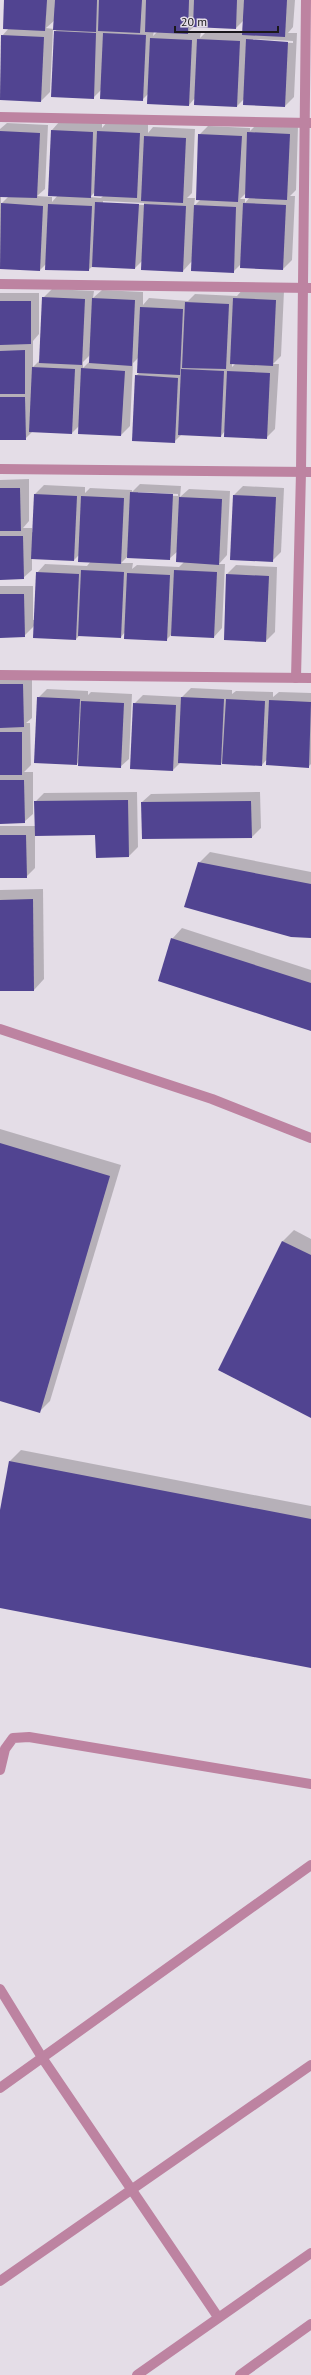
<svg xmlns="http://www.w3.org/2000/svg" width="311" height="2375" font-family="'PT Sans',sans-serif">
<style>
.shadow{fill:#0003;fill-rule:evenodd}
.building{fill:#514491}
.lines{fill:none;stroke-linecap:round;stroke-linejoin:round}
.minor{stroke:#bd83a1;stroke-width:10}
.tertiary{stroke:#bd83a1;stroke-width:10}
</style>
<rect width="100%" height="100%" fill="#e4dde7"/>
<g class="shadow">
<path d="M5,0H295L293,27L288,33H297L294,97L285,106L244,99L237,106L195,98L189,105L148,94L142,100L101,90L93,98L55,32L57,29H53L50,92L41,101L0,99L2,36L9,28ZM55,20L54,29L46,28ZM244,20L243,33L207,31L200,38L201,32L189,31L195,26L236,28ZM154,31H158L153,36ZM253,39L293,41V43L253,41Z"/>
<path d="M60,121L102,123V128L107,122L148,124V133L153,127L195,129L192,193L187,198H195L194,206L201,199L199,135L208,126L250,128V131L257,124L298,126L296,190L290,196H295L292,260L283,269L241,264L233,272L192,261L183,271L142,261L135,268L93,266L88,270L47,263L40,270L0,268V129L7,123L48,125L45,189L37,196L52,197V202L58,195L52,130ZM96,191L103,196L101,198L90,197ZM246,193L250,197L245,203V199H240ZM1,196H9L1,204ZM103,201L144,203V205L103,203Z"/>
<path d="M52,289L94,291L93,298L102,290L143,292V305L149,298L188,301L195,294L237,296L243,289L284,291L281,356L273,364H279L275,429L266,438L225,431L221,436L182,434L174,442L136,376L140,372L138,358L133,363L130,426L121,435L80,425L72,433L33,431L25,439H0V293H39V334L33,341V367L40,360L43,298ZM90,355V361L83,368V362ZM232,363H236L232,367Z"/>
<path d="M29,479V521L23,528H32V532L34,533L35,494L44,485L85,487V493L90,488L132,490V492L140,484L181,486L180,497L189,489L230,491L227,555L219,564H225L222,628L214,637L171,635L166,640L125,632L121,637L80,635L76,639L34,626L24,636L0,637V586H33V620H35L37,573L45,564L87,566L91,561L79,555L74,560L32,558V570L23,578L0,579V480ZM138,492L178,494V496L138,494ZM178,551L184,562L179,567L137,565L132,569L133,563H121L127,557L169,559Z"/>
<polygon points="243,486 284,488 281,552 272,561 234,495"/>
<polygon points="236,565 277,567 275,632 266,641 227,574"/>
<polygon points="0,676 32,676 32,718 26,723 30,723 31,765 24,772 33,772 33,814 24,822 0,823"/>
<polygon points="191,688 232,690 232,694 236,691 273,692 273,697 279,692 311,693 311,764 308,767 267,759 262,765 223,761 221,764 181,762 173,770 134,704 143,695 182,697"/>
<polygon points="47,689 88,691 88,695 91,692 132,694 129,759 120,767 79,761 77,764 38,698"/>
<polygon points="137,792 138,847 129,856 96,834 35,835 35,868 26,877 0,877 0,826 36,826 35,802 44,793"/>
<polygon points="260,792 261,828 252,837 142,802 151,794"/>
<polygon points="210,852 311,872 311,937 199,863"/>
<polygon points="43,889 44,979 34,990 0,990 0,890"/>
<polygon points="182,928 311,970 311,1030 172,939"/>
<polygon points="0,1129 121,1165 50,1401 39,1412 0,1400"/>
<polygon points="294,1230 311,1239 311,1417 219,1370 283,1241"/>
<polygon points="21,1450 311,1506 311,1667 0,1607 0,1515 10,1461"/>
</g>
<g class="building">
<polygon points="4,0 47,0 45,31 3,29"/>
<polygon points="55,0 97,0 96,32 53,30"/>
<polygon points="99,0 142,0 140,33 98,31"/>
<polygon points="146,0 189,0 188,34 145,32"/>
<polygon points="194,0 237,0 236,29 193,27"/>
<polygon points="244,0 287,0 285,37 242,35"/>
<polygon points="54,31 96,33 94,99 51,97"/>
<polygon points="103,33 146,35 143,101 100,99"/>
<polygon points="1,35 44,37 41,102 0,100"/>
<polygon points="150,38 192,40 189,106 147,104"/>
<polygon points="197,39 240,41 237,107 194,105"/>
<polygon points="246,39 288,42 285,107 243,105"/>
<polygon points="51,130 93,132 91,198 48,196"/>
<polygon points="0,131 40,133 37,198 0,197"/>
<polygon points="97,131 140,133 137,198 94,196"/>
<polygon points="247,132 290,134 287,200 245,198"/>
<polygon points="198,134 242,136 238,202 196,200"/>
<polygon points="144,136 186,138 183,203 141,201"/>
<polygon points="95,202 139,204 135,269 92,267"/>
<polygon points="1,203 43,206 40,271 0,269"/>
<polygon points="243,203 286,205 283,270 240,268"/>
<polygon points="48,204 92,206 89,271 45,270"/>
<polygon points="144,204 186,206 183,272 141,270"/>
<polygon points="194,205 236,207 234,273 191,271"/>
<polygon points="42,297 85,299 82,365 39,363"/>
<polygon points="92,298 135,300 132,366 89,363"/>
<polygon points="233,298 276,300 273,366 230,364"/>
<polygon points="0,301 31,301 31,344 0,345"/>
<polygon points="185,302 229,304 226,369 182,368"/>
<polygon points="140,307 183,309 180,375 137,373"/>
<polygon points="25,350 25,394 0,394 0,351"/>
<polygon points="32,367 75,369 72,434 29,432"/>
<polygon points="81,368 125,371 121,436 78,434"/>
<polygon points="181,369 224,371 221,437 178,435"/>
<polygon points="227,371 270,373 267,439 224,437"/>
<polygon points="135,375 178,378 175,443 132,441"/>
<polygon points="0,397 25,397 26,440 0,440"/>
<polygon points="0,488 20,488 21,531 0,531"/>
<polygon points="130,492 173,494 170,560 127,558"/>
<polygon points="34,494 77,496 74,561 31,559"/>
<polygon points="233,495 276,497 273,562 230,560"/>
<polygon points="81,496 124,498 121,564 78,562"/>
<polygon points="179,497 222,499 219,565 176,562"/>
<polygon points="0,536 23,536 24,579 0,580"/>
<polygon points="81,570 124,572 121,638 78,636"/>
<polygon points="174,570 217,572 214,638 171,636"/>
<polygon points="36,572 79,574 76,640 33,638"/>
<polygon points="127,573 170,575 167,641 124,639"/>
<polygon points="226,574 269,576 266,642 224,640"/>
<polygon points="0,594 24,594 25,637 0,638"/>
<polygon points="0,684 23,684 24,727 0,728"/>
<polygon points="37,697 80,699 77,765 34,763"/>
<polygon points="181,697 224,699 221,765 178,763"/>
<polygon points="226,699 265,701 262,766 222,764"/>
<polygon points="269,700 311,702 309,768 266,765"/>
<polygon points="81,701 124,703 121,768 78,766"/>
<polygon points="133,703 176,705 173,771 130,769"/>
<rect x="0" y="732" width="22" height="43"/>
<polygon points="0,780 24,780 25,823 0,824"/>
<polygon points="128,800 129,857 96,858 95,835 35,836 34,801"/>
<polygon points="251,801 252,838 142,839 141,802"/>
<polygon points="0,835 26,835 27,878 0,878"/>
<polygon points="198,862 311,884 311,938 291,937 184,907"/>
<polygon points="33,899 34,991 0,991 0,900"/>
<polygon points="171,938 311,983 311,1031 158,981"/>
<polygon points="0,1143 110,1176 40,1413 0,1401"/>
<polygon points="282,1241 311,1255 311,1418 218,1370"/>
<polygon points="9,1461 311,1519 311,1668 0,1608 0,1510"/>
</g>
<g class="lines">
<g class="minor">
<polyline points="0,117 311,123"/>
<polyline points="0,284 311,288"/>
<polyline points="0,469 311,472"/>
<polyline points="0,675 311,678"/>
<polyline points="296,678 301,472 306,0"/>
<polyline points="0,1029 212,1099 311,1138"/>
<polyline points="0,1770 5,1749 13,1738 29,1737 311,1784"/>
<polyline points="0,1989 43,2059 218,2317"/>
<polyline points="0,2088 311,1865"/>
<polyline points="0,2281 311,2065"/>
<polyline points="137,2375 311,2253"/>
</g>
<polyline class="tertiary" points="240,2375 311,2324"/>
</g>
<path d="M175 26v6h103v-6" fill="none" stroke="#1a171a" stroke-width="2"/>
<text x="181" y="26" font-size="12" fill="#1a171a" stroke="#e4dde7" stroke-width="3" paint-order="stroke">20 m</text>
</svg>
